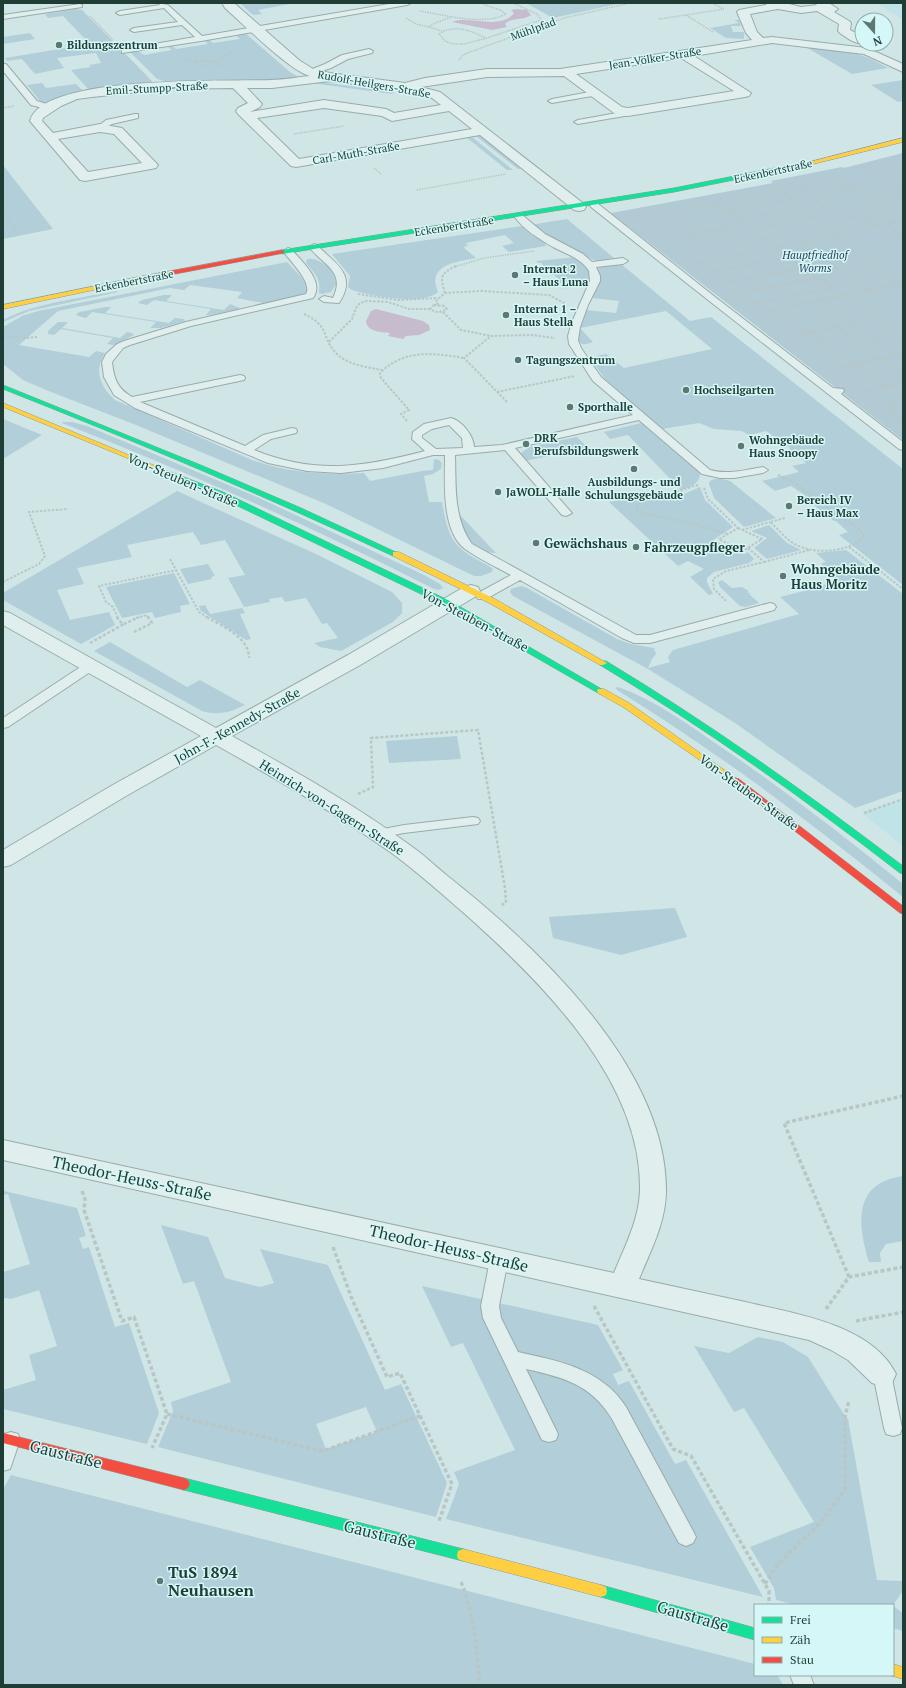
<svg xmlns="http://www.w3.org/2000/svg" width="906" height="1688" font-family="'PT Serif',serif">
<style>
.farmland{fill:#c0e3e7}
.green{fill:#b2ced9;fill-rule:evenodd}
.cemetery{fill:#b1cad3}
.water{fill:#c7bbce}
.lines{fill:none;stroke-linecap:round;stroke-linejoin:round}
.lane-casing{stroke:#98acaa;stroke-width:2}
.street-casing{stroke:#98acaa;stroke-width:2}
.fast-casing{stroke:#889c9a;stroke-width:1}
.slow-casing{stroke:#889c9a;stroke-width:1}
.jam-casing{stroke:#889c9a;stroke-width:1}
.path-far3{stroke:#b8c7c6;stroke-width:1.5;stroke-dasharray:1.5 1;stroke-linecap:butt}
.path-far2{stroke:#b8c7c6;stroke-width:2;stroke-dasharray:2.5 1.5;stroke-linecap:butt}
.path-far1{stroke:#b8c7c6;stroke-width:2.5;stroke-dasharray:3 2;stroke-linecap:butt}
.path{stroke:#b8c7c6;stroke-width:3.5;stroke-dasharray:4 2.5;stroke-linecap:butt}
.lane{fill:#e1eeee;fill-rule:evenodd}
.street{fill:#e1eeee;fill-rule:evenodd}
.fast{fill:#16e098;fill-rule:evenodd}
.slow{fill:#ffcf43;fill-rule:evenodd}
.jam{fill:#f24e42;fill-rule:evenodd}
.poi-dot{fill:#5d7873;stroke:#d6f7f7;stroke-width:1.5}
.labels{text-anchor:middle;stroke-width:3;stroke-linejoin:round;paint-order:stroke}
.far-street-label{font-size:11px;fill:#1f3c35;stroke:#d6f7f7}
.far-poi-label{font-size:11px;font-weight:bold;fill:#1f3c35;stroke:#d6f7f7;text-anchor:start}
.far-park-label{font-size:11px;font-style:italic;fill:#253e5a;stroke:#d6f7f7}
.street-label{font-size:13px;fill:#1f3c35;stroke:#d6f7f7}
.poi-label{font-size:13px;font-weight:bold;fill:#1f3c35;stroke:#d6f7f7;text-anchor:start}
.near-street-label{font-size:16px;fill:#1f3c35;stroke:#d6f7f7}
.near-poi-label{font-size:16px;font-weight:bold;fill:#1f3c35;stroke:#d6f7f7;text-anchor:start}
</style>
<rect width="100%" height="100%" fill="#d0e6e6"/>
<g class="farmland">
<polygon points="876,3 903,3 903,20"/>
<polygon points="903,799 903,846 862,813"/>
</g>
<g class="green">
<polygon points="240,3 295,3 258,10 262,14 253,15"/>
<polygon points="526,3 622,3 553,18"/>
<polygon points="75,9 82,10 152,81 151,83 89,90 71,70 91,67 89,65 101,63 96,53 57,58 64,68 35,74 22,59 7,61 5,58 90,44 63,16 48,18 45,14"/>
<polygon points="734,20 739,20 741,26 731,26 733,32 744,32 744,39 726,38 710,28 739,23"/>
<polygon points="30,33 35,39 3,44 3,37"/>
<polygon points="245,33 290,72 302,79 269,82 167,82 157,79 130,52 138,51 144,55 172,50 168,47 172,46 176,49 208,44 205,41 209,40 213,43 240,39 236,35"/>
<polygon points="804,46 855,53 871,59 888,68 852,74"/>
<polygon points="903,80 903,101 898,102 871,85"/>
<polygon points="321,82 393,92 394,93 392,94 311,83"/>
<path d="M42,83L46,88L76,84L83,91C72,94 50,105 41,102L27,85Z"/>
<polygon points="476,136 481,136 521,169 518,169"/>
<polygon points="466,137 472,137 513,170 507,170"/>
<polygon points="3,165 53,229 3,239"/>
<polygon points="567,219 614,258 599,261 591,259 573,248 560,244 530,225"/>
<path d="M522,226L544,241L546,246L509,252L502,246L514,243L505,235L466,243L468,246L463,247L476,258C464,261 441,262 436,276C434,281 436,287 438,292C422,306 371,296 352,290L348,287L350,276L332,254Z"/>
<polygon points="577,257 590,270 590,278 584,284 553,291 565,288 564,286 566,286 563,283 561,283 558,281 560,280 554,275 552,275 548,270 546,270 544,268 546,268 541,263 538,263 536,261"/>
<path d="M307,259C320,257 336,271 336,284L331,292L322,294L319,293C321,278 315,274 306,263Z"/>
<path d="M287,262L305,281L308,291L305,294L263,303L237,298L242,292L190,285L184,290L170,288L58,311L19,345L89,357L96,351L105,353C93,371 101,387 115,400L252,460C288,473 325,475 364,473L370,481L422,471L433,470L434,459L439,460L442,463L441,469L433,474L424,476L429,502H442C449,542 453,547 489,566L493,569L492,572L481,576H474L326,504L136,425L46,390L23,380L3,364V327L22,316L38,311Z"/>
<path d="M621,264L690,321L711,317L903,469V585L839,535L848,532L836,521H834L804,497L806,496L791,486L775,491L762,481L799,472L792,466L806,463L800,457H801L794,451H792L789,449L790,448L766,431L749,435L742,431L714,429L699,423L662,429L605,379L592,361C594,356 601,355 606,354L624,368L712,349L666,311L580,328L593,342C588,344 583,346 579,342V327L585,310L616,313L619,301L592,298L599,281L597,269L603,266Z"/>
<path d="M117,291L118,292L29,311L3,322V320C34,303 82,298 117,291Z"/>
<polygon points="164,295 172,295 166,301 224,310 230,304 240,308 237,310 210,315 206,315 211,309 154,300 147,305 138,303 142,300"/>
<polygon points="105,307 111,307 105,313 169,323 175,318 184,319 185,321 161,328 150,328 156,322 92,312 86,318 78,316 76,314 80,312"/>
<polygon points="58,322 68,322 62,328 120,338 127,332 132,333 134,335 114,345 107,344 113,338 61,329 54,335 48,334 48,331"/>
<polygon points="3,419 42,435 3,459"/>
<path d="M62,422H72L87,426L257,497L424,575L440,584L443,588L439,590L434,589C313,527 188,472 62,423Z"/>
<path d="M641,423L700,473C700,484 690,487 681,490L628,435L610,439L604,432Z"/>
<polygon points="577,437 588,448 525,461 522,458 521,453 529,447"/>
<polygon points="714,479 722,479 730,481 776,518 744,527 714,498 709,484 710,481"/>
<polygon points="700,487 705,500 733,527 713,540 744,554 748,552 754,559 749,563 714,572 707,578 707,582 713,594 709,595 690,577 704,569 688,561 678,566 609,502 660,492 663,495 682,491 684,494"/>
<polygon points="177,491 316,554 392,592 402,603 402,613 393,622 341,651 320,647 314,643 338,638 327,623 322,624 306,598 285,602 282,597 269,599 270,602 244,607 228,578 245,575 225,540 201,545 193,532 127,545 132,557 77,568 84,584 57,590 70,620 109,612 115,625 81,644 3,600 3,593"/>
<path d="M460,515L496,553C475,554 465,534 458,518Z"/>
<polygon points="769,525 787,543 801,550 767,559 754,548 767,538 751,531"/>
<polygon points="846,550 903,594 903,791 855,808 735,723 648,669 513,596 510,592 511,589 521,586 527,588 617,639 631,644 654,648 656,654 652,659 648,668 670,662 668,657 673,650 799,614 780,597 824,586 823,585 837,581 827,572 825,573 824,570 821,570 819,566 822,566 822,563 826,562 816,553"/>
<polygon points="208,564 215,576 211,577 212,579 188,584 180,569"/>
<polygon points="174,573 190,604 180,606 181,612 155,618 152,612 122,618 106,587"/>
<polygon points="722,580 732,588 742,587 749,591 747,592 751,594 749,594 759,603 746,607 740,606 720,587 718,582"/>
<polygon points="205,605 210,614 242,608 245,613 240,614 251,639 246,640 201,611 199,606"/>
<path d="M110,642L187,687L200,680L245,705C231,712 218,716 202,711L94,651Z"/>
<path d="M618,687C655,700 686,723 718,745C782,788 843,835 903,884V897C811,822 717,752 617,690L615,688Z"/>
<polygon points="457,736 461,759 389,763 386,741"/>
<polygon points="675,908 687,937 621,955 553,938 549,917"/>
<path d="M903,1176V1241L886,1244L880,1253L881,1262H869C858,1225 852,1183 903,1176Z"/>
<polygon points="3,1190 4,1191 77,1208 86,1236 79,1238 83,1249 89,1247 115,1327 129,1323 159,1413 147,1444 3,1409 3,1390 36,1380 29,1355 57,1346 39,1290 11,1299 4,1298 3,1294 3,1272 30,1264 8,1194 3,1195"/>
<path d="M161,1225L208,1237L225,1278L260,1287L274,1283L260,1249L328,1265L385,1390L401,1384L447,1483L436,1517L158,1447L173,1411L171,1402L231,1382L194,1281L183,1284ZM366,1407L377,1432L326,1449L316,1424Z"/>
<polygon points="422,1286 598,1325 623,1370 613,1374 618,1385 629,1381 675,1464 686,1460 763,1597 446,1519 459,1484 454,1472 515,1450 463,1343 451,1347"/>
<polygon points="758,1337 783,1342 808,1357 845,1416 848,1419 877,1580 903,1581 903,1591 893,1605 796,1605 776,1600 774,1588 750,1547 814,1522 744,1408 734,1412 694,1346 729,1353"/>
<polygon points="11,1475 755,1664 755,1675 777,1675 783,1685 3,1685 3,1489"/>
<polygon points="893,1606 903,1613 903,1631 893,1628"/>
</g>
<polygon class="cemetery" points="903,153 903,440 611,213 773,183 771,181 842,167 844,168"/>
<g class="water">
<path d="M516,9L527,10L531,15C523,21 512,17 505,24L507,27L492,30L452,22C468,15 501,31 514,13L511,10Z"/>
<path d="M376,309L423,321L429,325L430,330L419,335L406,336L403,339L388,336L390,333C381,332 367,332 366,321L371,311Z"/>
</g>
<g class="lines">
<g class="lane-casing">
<g id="lane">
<polygon points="158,3 168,5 202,36 395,3 411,3 407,5 201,41 122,53 122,49 125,49 195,37 182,25 134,32 130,30 134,28 178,22 164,8 120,15 116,13 120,11 160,5"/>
<polygon points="80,4 82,5 82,7 3,19 3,15"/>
<polygon points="369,49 373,51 372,53 348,59 331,68 312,74 309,74 305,72 325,64 342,55"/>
<polygon points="3,64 6,64 37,101 53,106 53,110 50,110 31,105 3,71"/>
<polygon points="595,91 599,93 598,95 552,103 548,101 552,99"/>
<polygon points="639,109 642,109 642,113 578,124 574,122 578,120"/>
<polygon points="135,114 138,114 138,118 112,124 100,130 96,128 106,120"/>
<path d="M594,202L597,203L715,297L833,388L843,389L844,391L841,394L903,442V450L899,449C796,369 693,289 591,207L590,205L591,203Z"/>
<path d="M518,213L521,214L545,234L583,254L592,262L623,258L628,261L623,264L596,267L600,276V281L588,305L580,327L578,340L581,348L601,377L710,470C728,475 745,470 763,467L768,470L763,473L734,478H720L702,474L639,420L515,448L570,511L572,513L566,516L562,515L505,450L455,455C456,485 453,518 472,544L636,635H650L770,603L774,604L776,607L774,610L650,643H634L622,638L520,580L486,599H478L476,596L478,593L511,575C496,567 479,559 465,549C441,531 445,481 445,455H433L383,468L341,473L307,471L268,463L135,408L114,395L104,377L102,362L106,354L117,344L124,341L186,322L306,294C313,283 290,261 283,251L288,248L291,249C302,262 325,281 313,298L191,326L130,345L123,348L112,362C114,379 117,388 132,397L240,375L244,376L245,378L244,380L140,402L245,446L263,435L292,428L296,429L297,431L296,433L271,439L254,450C315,475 364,467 425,451L412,439L413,432L424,424L451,418C462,421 474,436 474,447L502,445L633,415L593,381L569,344L568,336L572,322L590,281L589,271C581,258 566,254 553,247C539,239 523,229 514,216ZM449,425L462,438L463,448L436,449L422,438V435L432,429Z"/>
<path d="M314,244L317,245C335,264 358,274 339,303L324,302L319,299L324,296L333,298C346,271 323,265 309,247Z"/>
<polygon points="89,663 93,664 95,667 93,670 8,727 3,728 3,718 85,664"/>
<polygon points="473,817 478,818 480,821 478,824 404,833 378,838 373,837 371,834 373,831 404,825"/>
<path d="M499,1253L505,1255L508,1260L499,1306L501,1318L518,1352C559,1361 602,1369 626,1407L693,1531L696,1537L693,1543L686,1546L679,1543L612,1419C592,1385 563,1377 526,1369L558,1434L556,1440L549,1442L542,1440L483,1318L481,1306L490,1260L493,1255Z"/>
<polygon points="882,1366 889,1369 891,1374 902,1428 900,1434 893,1436 886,1434 884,1428 873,1374 875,1369"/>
<polygon points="11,1432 18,1434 20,1440 10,1469 3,1471 3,1437 4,1434"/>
<polygon points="790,1675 810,1675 814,1685 794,1685"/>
</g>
</g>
<g class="street-casing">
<g id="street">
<path d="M222,3H234L299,60L313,69L330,73L405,83L425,78L487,69H560L752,40L746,33L737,12L739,10L766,5L767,3H790L789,4L801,7L817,5L815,3H829L838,9L834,12L849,21L851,23L850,30L862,36V44H864C855,44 847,38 840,33L838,31L839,24L817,11L801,13L778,9L750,14L757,32L763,38L772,37L867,48L903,64V72L864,54L772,43L694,56L751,93L749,96L745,97L628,116L614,113L564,76L487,77L421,87L440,92L584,204L586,207L584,210L579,211L574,210L480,135L296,167L291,166L238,114L236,111L238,108L248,103L233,88L167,89L92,97L77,99L61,106L43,118L42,121L53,133L100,124L122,128L158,165L156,168L151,169L85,181L80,180L30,121C42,74 230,82 271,80C284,80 297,77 310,76C290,71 243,24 225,8ZM681,58L734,91L628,108L622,107L576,74ZM330,81L412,91L432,98L441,105L394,113L386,109L324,100L250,112L260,107L262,104L247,88H272ZM324,108L382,116L392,121L449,111L472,129L299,159L257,118ZM100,132L114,134L142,163L88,172L58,139Z"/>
<path d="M471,585L478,587L480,591L478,595L362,664L232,736C293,770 354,804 411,846C423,854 434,865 445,874C535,945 666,1066 666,1190C666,1222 651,1250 639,1279C673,1286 707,1294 741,1301C790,1313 871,1323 896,1374L892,1383L882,1386L872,1383L848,1360L831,1350L809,1340L3,1160V1140L614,1273C625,1246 639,1220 640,1190C642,1084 547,988 474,922C448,899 421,875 393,854C337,814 277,779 216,745L126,796L11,865L3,867V850L111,786L201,736L3,625V611L10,613L216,728L348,655L464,587Z"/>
</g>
</g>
<g class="fast-casing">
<g id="fast">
<polygon points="801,163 803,164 803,166 674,192 282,254 279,252 282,250 674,188"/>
<path d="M3,385L203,466L301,508L400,554L396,556H393C265,496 135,441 3,389Z"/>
<polygon points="168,471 223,492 452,602 605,691 604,693 598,693 446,606 217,496 166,474 166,472"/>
<path d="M600,661H606C709,723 807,793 903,866V874L900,873C803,798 705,728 600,665L599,663Z"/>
<polygon points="184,1478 463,1549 468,1551 469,1555 468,1559 463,1561 184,1490 180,1488 178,1484 180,1480"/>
<polygon points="601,1585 755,1628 755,1640 601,1597 596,1595 595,1591 596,1587"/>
</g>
</g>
<g class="slow-casing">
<g id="slow">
<polygon points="903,138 903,142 801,167 798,165"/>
<polygon points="149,275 152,277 151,278 3,309 3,305"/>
<polygon points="3,403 170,472 172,473 170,474 166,474 3,407"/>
<polygon points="393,552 399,552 495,599 607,663 603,665 600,665 489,603 393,556"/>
<polygon points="598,689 604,689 629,703 740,781 739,783 733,783 623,707 598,693 597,691"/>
<polygon points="463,1549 601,1585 606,1587 607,1591 606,1595 601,1597 463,1561 458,1559 457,1555 458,1551"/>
<polygon points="893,1664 903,1667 903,1679 889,1675 893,1675"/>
</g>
</g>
<g class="jam-casing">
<g id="jam">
<polygon points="282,250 284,251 284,253 149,279 146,277 149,275"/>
<polygon points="736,778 739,779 903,906 903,914 900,913 733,783 732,781"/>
<polygon points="3,1433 184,1478 188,1480 190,1484 188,1488 184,1490 3,1443"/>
</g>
</g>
<g class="path-far3">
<polyline points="712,3 724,9"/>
<path d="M420,11C444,15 484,26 506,14L500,10L480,3"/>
<polyline points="686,15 724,9"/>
<polyline points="90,16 113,40"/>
<polyline points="406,18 416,24 429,27 435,23 452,17"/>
<polyline points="659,19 686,15 713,32"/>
<polyline points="429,27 442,31"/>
<path d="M485,38C471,30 453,24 439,34L445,41L453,44H464L487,38L541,20L537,14L513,3"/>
<polyline points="182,58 195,62 203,67"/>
<polyline points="459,60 463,55 470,52 564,18 630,3"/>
<polyline points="195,61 214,61"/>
<polyline points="215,62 224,67"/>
<polyline points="206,66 237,49"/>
<polyline points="3,108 14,106"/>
<polyline points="294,134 344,126"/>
<polyline points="374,168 381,174"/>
<polyline points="903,169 880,173 903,190"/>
<polyline points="821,179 849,186 874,198"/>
<polyline points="892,181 903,180"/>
<polyline points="809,182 801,186 813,195 818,203 828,211 846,217 864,218"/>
<polyline points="417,190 506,174"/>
<polyline points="813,194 853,189"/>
<polyline points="714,203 780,190 835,235 833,236"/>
<polyline points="726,212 791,199"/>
<polyline points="3,213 20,235"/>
<polyline points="637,217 714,203 803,267"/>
<polyline points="738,220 802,208"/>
<polyline points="894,223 892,214 874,198 903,194"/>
<polyline points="887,224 903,237"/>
<polyline points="873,226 864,218 892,214"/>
<polyline points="724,228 744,243"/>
<polyline points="716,229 738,245"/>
<polyline points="750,229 812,217"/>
<polyline points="707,231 730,247"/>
<polyline points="833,233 903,221"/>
<polyline points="688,234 708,250"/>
<polyline points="665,239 742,224"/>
<polyline points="764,239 823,227"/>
<polyline points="802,242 836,267"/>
<polyline points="695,264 832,236 874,267"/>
<polyline points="454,267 484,258 534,251"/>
<polyline points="737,267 788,257"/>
</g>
<g class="path-far2">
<polyline points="802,266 903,339"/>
<polyline points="834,266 868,291"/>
<polyline points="872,266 903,289"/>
<polyline points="707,273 742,266"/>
<polyline points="720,284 803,268"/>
<path d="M445,293C440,276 440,274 456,266"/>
<polyline points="358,294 398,300 438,298"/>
<polyline points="734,294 818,278"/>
<polyline points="821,301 903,360"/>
<path d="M434,305L444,306L447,309C441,313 436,313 430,309Z"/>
<polyline points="438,305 436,301 445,293 481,291 549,295 566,304"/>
<polyline points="747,305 832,288"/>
<polyline points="443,312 461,330 491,336"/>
<polyline points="759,313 897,284"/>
<polyline points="817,313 903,376"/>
<path d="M304,314C330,326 321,336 335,352C347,365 366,367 382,370"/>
<polyline points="793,319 884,386"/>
<polyline points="3,336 26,338 37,337"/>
<polyline points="790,337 852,324"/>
<polyline points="329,342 352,319 356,308 360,303 367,301 388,302 409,309 430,309"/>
<polyline points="832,369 895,355"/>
<polyline points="861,391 863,392 903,382"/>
<polyline points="497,392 575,376"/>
<polyline points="903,398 897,400 890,407 890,411 903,422"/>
<polyline points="507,402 464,358 491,336 532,335 555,338"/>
<path d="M407,421L401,414L409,410L381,378L380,373L382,371C406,349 434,353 464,358"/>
<path d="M778,475C801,484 816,500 835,514C847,522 858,525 865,537C848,552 814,556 793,543C785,538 778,529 770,522L785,518"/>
<polyline points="698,485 643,501 637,505 638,510 646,514 687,522 728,534"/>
<polyline points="704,488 708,499 738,528"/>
<polygon points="738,528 762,539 743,551 719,539"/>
<polyline points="742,530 770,522"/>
<polyline points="849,547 903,589"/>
<polyline points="170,559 199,612 208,618"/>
<polyline points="764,562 809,550"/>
<polyline points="3,582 39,564 45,556 29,512 68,509"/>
<polyline points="726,601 714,589 713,579 726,571 764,562 748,548"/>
<polyline points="118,618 113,607 106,602 99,586 177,570"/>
<polyline points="136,618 147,615 149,618"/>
</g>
<g class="path-far1">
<polyline points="117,617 119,621 124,624 139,617"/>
<path d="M207,617C223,627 249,637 249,658"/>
<polyline points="134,632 152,623 148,617"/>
<polyline points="90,643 124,624"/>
<polyline points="358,794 373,787 371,738 478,730 505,888 506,903 501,905"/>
<polyline points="864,813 903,799"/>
</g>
<g class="path">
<polyline points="82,1191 85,1199 84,1210 122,1321 134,1317 167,1414 152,1448"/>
<polyline points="333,1247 352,1299 387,1377 400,1373 452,1484 439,1521"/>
<polyline points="849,1277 784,1123 903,1096"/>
<polyline points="594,1306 673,1449 691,1456 769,1591 769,1605"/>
<polyline points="826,1309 849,1277 903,1267"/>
<polyline points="856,1321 903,1312"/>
<polyline points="167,1414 323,1451 420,1416"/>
<path d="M461,1582C475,1615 476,1650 480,1685"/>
<polyline points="765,1584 778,1564 822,1521 845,1489 845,1416 849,1401"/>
</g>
<use href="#lane" class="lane"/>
<use href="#street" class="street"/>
<use href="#fast" class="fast"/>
<use href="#slow" class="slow"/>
<use href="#jam" class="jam"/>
</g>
<g class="poi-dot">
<circle cx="59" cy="45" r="4"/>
<circle cx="515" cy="275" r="4"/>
<circle cx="506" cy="315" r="4"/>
<circle cx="518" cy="360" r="4"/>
<circle cx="686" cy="390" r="4"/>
<circle cx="570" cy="407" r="4"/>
<circle cx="526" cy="444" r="4"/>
<circle cx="741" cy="446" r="4"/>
<circle cx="634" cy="469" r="4"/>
<circle cx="498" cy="492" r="4"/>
<circle cx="789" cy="506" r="4"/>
<circle cx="536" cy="543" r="4"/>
<circle cx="636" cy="547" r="4"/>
<circle cx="783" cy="576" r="4"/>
<circle cx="160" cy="1581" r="4"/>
</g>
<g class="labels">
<g class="far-street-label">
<text transform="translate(533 29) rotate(-20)" y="4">Mühlpfad</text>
<text transform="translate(655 58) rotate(-9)" y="4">Jean-Völker-Straße</text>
<text transform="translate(374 84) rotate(10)" y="4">Rudolf-Heilgers-Straße</text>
<text transform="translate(157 88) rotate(-3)" y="4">Emil-Stumpp-Straße</text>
<text transform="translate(356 153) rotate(-10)" y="4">Carl-Muth-Straße</text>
<text transform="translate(773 171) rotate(-12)" y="4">Eckenbertstraße</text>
<text transform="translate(454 226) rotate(-9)" y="4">Eckenbertstraße</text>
<text transform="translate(134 281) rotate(-11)" y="4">Eckenbertstraße</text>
</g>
<g class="far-poi-label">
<text x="67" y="49">Bildungszentrum</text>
<text x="523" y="273">Internat 2<tspan x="523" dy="13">– Haus Luna</tspan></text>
<text x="514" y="313">Internat 1 –<tspan x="514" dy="13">Haus Stella</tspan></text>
<text x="526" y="364">Tagungszentrum</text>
<text x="694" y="394">Hochseilgarten</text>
<text x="578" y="411">Sporthalle</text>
<text x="534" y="442">DRK<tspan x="534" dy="13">Berufsbildungswerk</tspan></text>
<text x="749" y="444">Wohngebäude<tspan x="749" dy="13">Haus Snoopy</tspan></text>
<text x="634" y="486" text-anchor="middle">Ausbildungs- und<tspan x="634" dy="13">Schulungsgebäude</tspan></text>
<text x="506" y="496">JaWOLL-Halle</text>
<text x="797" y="504">Bereich IV<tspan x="797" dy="13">– Haus Max</tspan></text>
</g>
<g class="far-park-label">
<text x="815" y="259">Hauptfriedhof<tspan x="815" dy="13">Worms</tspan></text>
</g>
<g class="street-label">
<text transform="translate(183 480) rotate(23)" y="5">Von-Steuben-Straße</text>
<text transform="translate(475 620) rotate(28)" y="5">Von-Steuben-Straße</text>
<text transform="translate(237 725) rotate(-29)" y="5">John-F.-Kennedy-Straße</text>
<text transform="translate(749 792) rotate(36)" y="5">Von-Steuben-Straße</text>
<text transform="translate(332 807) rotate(32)" y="5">Heinrich-von-Gagern-Straße</text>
</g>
<g class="poi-label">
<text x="544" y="548">Gewächshaus</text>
<text x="644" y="552">Fahrzeugpfleger</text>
<text x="791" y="574">Wohngebäude<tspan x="791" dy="15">Haus Moritz</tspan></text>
</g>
<g class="near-street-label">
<text transform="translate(132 1178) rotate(12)" y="6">Theodor-Heuss-Straße</text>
<text transform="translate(449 1248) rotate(13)" y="6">Theodor-Heuss-Straße</text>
<text transform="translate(66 1454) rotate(14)" y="6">Gaustraße</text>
<text transform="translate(380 1534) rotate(14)" y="6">Gaustraße</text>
<text transform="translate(693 1616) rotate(16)" y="6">Gaustraße</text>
</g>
<g class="near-poi-label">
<text x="168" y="1578">TuS 1894<tspan x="168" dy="18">Neuhausen</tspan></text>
</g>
</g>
<rect width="906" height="1688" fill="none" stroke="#1f3c35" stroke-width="8"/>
<rect x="754" y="1604" width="140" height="72" fill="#d6f7f7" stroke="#8daca9"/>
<rect x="762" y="1617" width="20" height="6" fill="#16e098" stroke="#8daca9"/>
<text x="790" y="1624" font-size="12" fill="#1f3c35">Frei</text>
<rect x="762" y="1637" width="20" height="6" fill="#ffcf43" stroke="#8daca9"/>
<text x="790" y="1644" font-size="12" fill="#1f3c35">Zäh</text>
<rect x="762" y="1657" width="20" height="6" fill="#f24e42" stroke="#8daca9"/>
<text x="790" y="1664" font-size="12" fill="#1f3c35">Stau</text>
<g transform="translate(874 32) rotate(159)"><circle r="19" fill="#d6f7f7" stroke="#8daca9"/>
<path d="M0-3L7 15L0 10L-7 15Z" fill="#5d7873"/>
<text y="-6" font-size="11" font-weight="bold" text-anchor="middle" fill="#1f3c35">N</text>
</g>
</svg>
